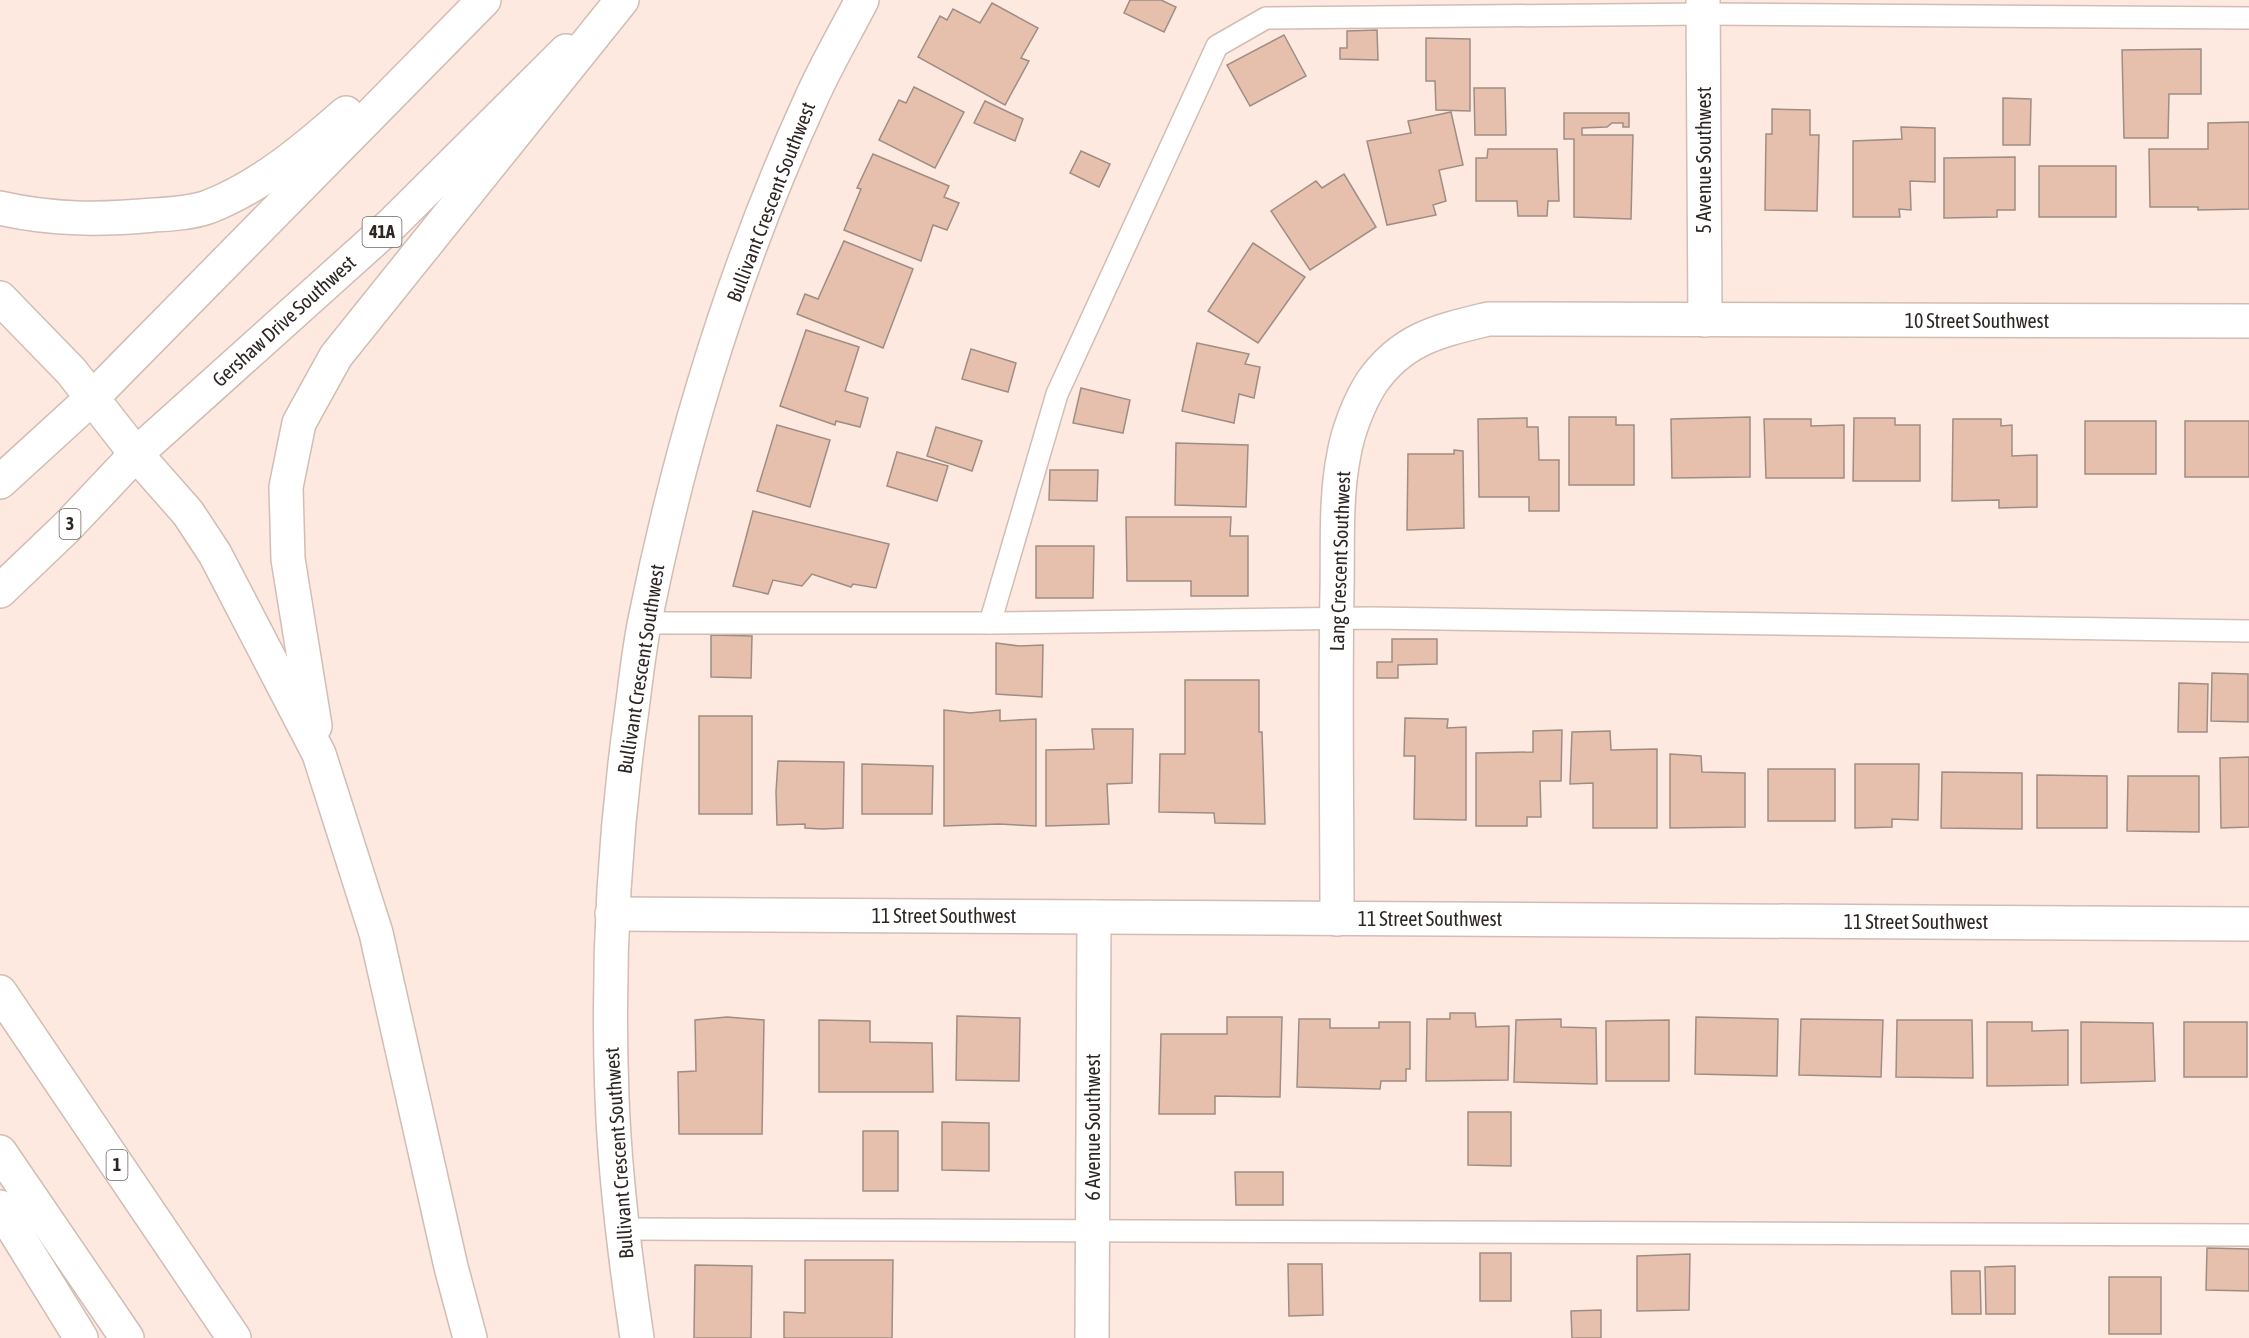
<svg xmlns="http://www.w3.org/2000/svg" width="2249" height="1338" font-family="'Asap Condensed',sans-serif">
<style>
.building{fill:#e6c0ad;stroke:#9f8d83;stroke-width:1.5}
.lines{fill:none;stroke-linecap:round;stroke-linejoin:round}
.service-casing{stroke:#d1bdb4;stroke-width:24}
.minor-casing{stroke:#d1bdb4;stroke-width:36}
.primary-casing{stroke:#d1bdb4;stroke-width:36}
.trunk-casing{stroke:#d1bdb4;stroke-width:36}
.service{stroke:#fff;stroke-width:21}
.minor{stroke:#fff;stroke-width:33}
.primary{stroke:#fff;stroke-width:33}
.trunk{stroke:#fff;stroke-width:33}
.labels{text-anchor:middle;stroke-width:5;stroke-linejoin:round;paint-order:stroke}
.shield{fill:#fff;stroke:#6d6765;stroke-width:1.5}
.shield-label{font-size:18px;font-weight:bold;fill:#2e2623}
.street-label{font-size:20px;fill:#2e2623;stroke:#fff}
</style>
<rect width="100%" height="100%" fill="#fde9df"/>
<g class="building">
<polygon points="1130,0 1161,0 1176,7 1164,32 1124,13"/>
<polygon points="992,3 1038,28 1021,58 1029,61 1005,105 918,57 940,16 947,20 953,9 980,23"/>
<polygon points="1377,30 1378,60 1340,59 1340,48 1347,48 1347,31"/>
<polygon points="1284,35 1306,76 1250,106 1227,65"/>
<polygon points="1426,38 1470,39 1470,111 1436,110 1435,81 1426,81"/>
<polygon points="2201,49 2201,94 2169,94 2168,138 2124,138 2122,50"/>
<polygon points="914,87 964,112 935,168 879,140 899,100 906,103"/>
<polygon points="1474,88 1505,88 1506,135 1475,135"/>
<polygon points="2003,98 2031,99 2030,145 2003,145"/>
<polygon points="985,101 1023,119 1015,141 974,123"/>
<polygon points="1772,109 1810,110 1810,135 1819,135 1817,211 1765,210 1766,134 1772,134"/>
<polygon points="1451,112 1463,165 1439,170 1446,201 1433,205 1436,215 1387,225 1367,141 1411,133 1408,121"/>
<polygon points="1564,113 1629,113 1629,127 1623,127 1623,123 1612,123 1607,127 1582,128 1582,135 1633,135 1631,219 1574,217 1574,139 1564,139"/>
<polygon points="2249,122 2249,209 2198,210 2198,207 2150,207 2149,149 2208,149 2208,123"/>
<polygon points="1901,127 1935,128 1935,182 1910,181 1911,210 1899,209 1900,217 1853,217 1853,141 1902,139"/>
<polygon points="1488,149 1557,149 1559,201 1548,201 1547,216 1518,216 1517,201 1476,201 1476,158 1487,158"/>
<polygon points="1081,151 1110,164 1099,187 1070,173"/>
<polygon points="873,154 949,186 944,197 959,203 947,230 933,225 921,261 844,230 861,189 857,188"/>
<polygon points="2015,157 2015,210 1997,210 1997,217 1944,218 1944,158"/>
<rect x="2039" y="166" width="77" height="51"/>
<polygon points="1344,174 1376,227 1310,270 1271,211 1316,181 1322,188"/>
<polygon points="844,241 913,269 883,348 797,314 805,294 818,299"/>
<polygon points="1253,243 1305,277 1258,343 1208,311"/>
<polygon points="806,330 859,347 845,391 868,398 860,427 836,421 835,425 780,406"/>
<polygon points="1197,343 1249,354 1245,364 1260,367 1254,398 1239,394 1234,423 1182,411"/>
<polygon points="971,349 1016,363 1008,392 962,379"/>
<polygon points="1081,388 1130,400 1123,433 1073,423"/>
<polygon points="1569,417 1616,417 1616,425 1634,425 1634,485 1569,485"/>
<polygon points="1750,417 1750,477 1672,478 1671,419"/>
<polygon points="1527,418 1527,427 1538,427 1539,460 1559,460 1559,511 1529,511 1529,497 1479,497 1478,419"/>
<polygon points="1854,418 1895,418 1895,425 1920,425 1920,481 1853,481"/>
<polygon points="1764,419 1811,419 1811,426 1844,425 1844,478 1766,478"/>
<polygon points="1953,419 2001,419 2001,426 2012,425 2012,456 2037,455 2037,507 1999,508 1999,500 1952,501"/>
<rect x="2085" y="421" width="71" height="53"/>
<rect x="2185" y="421" width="64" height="56"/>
<polygon points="777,425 830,440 810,507 757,491"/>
<polygon points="936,427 982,441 972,471 927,456"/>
<polygon points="1176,443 1248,445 1246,507 1175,505"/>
<polygon points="1454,450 1463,451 1464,528 1407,530 1408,454 1454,454"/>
<polygon points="897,452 948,466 937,501 887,486"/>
<polygon points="1050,470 1098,470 1097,501 1049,500"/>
<polygon points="753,511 889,544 876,588 853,584 851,587 812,574 802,586 773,580 768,594 733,586"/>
<polygon points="1126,517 1231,517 1230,536 1248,536 1248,596 1191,596 1191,581 1127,581"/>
<polygon points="1036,546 1094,546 1093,598 1036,598"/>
<polygon points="711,635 752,636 751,678 711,677"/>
<polygon points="1392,639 1437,639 1437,664 1398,665 1398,678 1377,678 1377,662 1392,662"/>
<polygon points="996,643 1019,646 1043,645 1042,697 996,694"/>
<polygon points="2212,673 2248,674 2248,722 2211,721"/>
<polygon points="1185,680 1259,680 1259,732 1262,732 1265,824 1215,823 1214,813 1159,812 1160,754 1185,754"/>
<polygon points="2179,683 2208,684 2207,732 2178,732"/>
<polygon points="944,710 970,713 1000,710 1000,721 1036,719 1036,826 999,824 944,826"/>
<rect x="699" y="716" width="53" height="98"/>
<polygon points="1405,718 1448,719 1447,728 1466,727 1466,820 1414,819 1415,756 1404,756"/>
<polygon points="1092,729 1133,729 1132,783 1107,784 1109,824 1046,826 1046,750 1094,749"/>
<polygon points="1562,730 1561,781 1540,781 1541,817 1527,817 1527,826 1476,826 1476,753 1533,752 1533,731"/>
<polygon points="1610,731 1611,750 1657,749 1657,828 1593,828 1593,783 1570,784 1572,732"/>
<polygon points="1670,754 1701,756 1702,772 1745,773 1745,827 1670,828"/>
<polygon points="2249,757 2249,827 2221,828 2220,758"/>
<polygon points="778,761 844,762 843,828 822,829 805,828 805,824 777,825 776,792"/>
<polygon points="862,764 933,766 932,814 862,814"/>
<polygon points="1855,764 1919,764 1918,820 1892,819 1892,827 1855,828"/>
<rect x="1768" y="769" width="67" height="52"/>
<polygon points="1942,772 2022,773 2022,829 1941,828"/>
<polygon points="2037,775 2107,776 2107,828 2037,828"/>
<polygon points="2128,776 2199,776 2199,832 2127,831"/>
<polygon points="1450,1013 1475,1013 1476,1027 1509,1026 1508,1080 1426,1081 1427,1019 1450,1019"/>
<polygon points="957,1016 1020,1018 1019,1081 956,1080"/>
<polygon points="727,1017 764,1020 762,1134 679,1134 678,1072 696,1071 695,1020"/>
<polygon points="1227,1017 1282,1017 1280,1097 1215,1096 1215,1114 1159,1114 1161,1034 1227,1034"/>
<polygon points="1696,1017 1778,1019 1777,1076 1695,1074"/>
<polygon points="1299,1019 1330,1019 1330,1028 1379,1028 1379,1022 1410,1022 1410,1069 1406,1069 1406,1081 1381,1081 1380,1089 1297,1087"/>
<polygon points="1561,1019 1561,1027 1596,1028 1597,1084 1514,1082 1516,1020"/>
<polygon points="1801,1019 1883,1020 1881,1077 1799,1075"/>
<polygon points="819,1020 870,1021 870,1042 932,1043 933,1092 819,1092"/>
<polygon points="1669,1020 1669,1081 1606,1081 1606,1021"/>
<polygon points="1897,1020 1972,1020 1973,1078 1896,1077"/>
<polygon points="1987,1022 2032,1022 2032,1031 2068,1030 2068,1085 1987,1086"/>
<polygon points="2081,1022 2153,1023 2155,1081 2081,1083"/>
<rect x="2184" y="1022" width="63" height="55"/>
<polygon points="1468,1112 1511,1112 1511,1166 1468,1165"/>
<polygon points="942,1122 989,1123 989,1171 942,1170"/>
<rect x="863" y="1131" width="35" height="60"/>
<polygon points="1235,1172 1283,1172 1283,1205 1236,1205"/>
<polygon points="2207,1248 2249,1249 2249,1291 2206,1290"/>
<rect x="1480" y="1253" width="31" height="48"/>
<polygon points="1690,1254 1689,1310 1637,1311 1637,1256"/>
<polygon points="805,1260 893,1260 892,1338 784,1338 784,1312 805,1313"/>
<polygon points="1288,1264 1322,1264 1323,1315 1289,1316"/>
<polygon points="695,1265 752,1266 751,1338 694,1338"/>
<polygon points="2015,1266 2015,1314 1986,1314 1985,1267"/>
<polygon points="1951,1271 1980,1271 1981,1314 1952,1314"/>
<rect x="2109" y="1277" width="52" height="57"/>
<polygon points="1601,1310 1601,1338 1572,1338 1571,1311"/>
</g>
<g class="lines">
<g class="service-casing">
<g id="service">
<polyline points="644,623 990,623 1371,618 2249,631"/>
<polyline points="990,623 1057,394 1217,46 1266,18 1703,14 2249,18"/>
<polyline points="621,1229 2249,1235"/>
</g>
</g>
<g class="minor-casing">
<g id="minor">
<polyline points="1703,0 1705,320"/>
<polyline points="612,914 2249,924"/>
<path d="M1337,919C1337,809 1335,700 1337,591C1338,546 1335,498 1344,454C1348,431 1359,402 1372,382C1403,338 1439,331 1488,319L2249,321"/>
<path d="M637,1338C625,1258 615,1178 612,1097C607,967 614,837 632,709C636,679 639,649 645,620C681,441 735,265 811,99C826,65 845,33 862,0"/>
<polyline points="1092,1338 1094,917"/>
</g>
</g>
<g class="primary-casing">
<g id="primary">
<path d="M0,208C53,220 100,220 154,215C171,214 191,213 208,207C260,187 305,149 346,113"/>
<polyline points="93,397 484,0"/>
<polyline points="136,454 392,224 566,51"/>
</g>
</g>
<g class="trunk-casing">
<g id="trunk">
<polyline points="0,298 71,371 136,454 188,513 215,554 319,754 376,933 451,1267 470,1338"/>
<polyline points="0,482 93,397"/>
<polyline points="0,591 68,526 136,454"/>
<polyline points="315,726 288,559 286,487 299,423 336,356 622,0"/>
<polyline points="0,992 234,1338"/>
<polyline points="0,1152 127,1338"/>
<polyline points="0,1207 81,1338"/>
</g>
</g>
<use href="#service" class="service"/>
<use href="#minor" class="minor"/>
<use href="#primary" class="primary"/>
<use href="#trunk" class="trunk"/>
</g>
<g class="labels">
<g class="shield">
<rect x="362.5" y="217" width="39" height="30" rx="4.5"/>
<rect x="59.5" y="509" width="21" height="30" rx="4.5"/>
<rect x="106.5" y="1150" width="21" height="30" rx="4.5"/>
</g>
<g class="shield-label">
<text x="382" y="238">41A</text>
<text x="70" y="530">3</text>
<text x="117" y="1171">1</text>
</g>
<g class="street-label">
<text transform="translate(1704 160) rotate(-90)" y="7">5 Avenue Southwest</text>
<text transform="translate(771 202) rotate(-69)" y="7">Bullivant Crescent Southwest</text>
<text transform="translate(284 321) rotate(-42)" y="7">Gershaw Drive Southwest</text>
<text x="1977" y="328">10 Street Southwest</text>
<text transform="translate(1340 561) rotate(-88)" y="7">Lang Crescent Southwest</text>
<text transform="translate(641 669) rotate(-81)" y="7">Bullivant Crescent Southwest</text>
<text x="944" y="923">11 Street Southwest</text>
<text x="1430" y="926">11 Street Southwest</text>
<text x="1916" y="929">11 Street Southwest</text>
<text transform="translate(1093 1127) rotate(-90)" y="7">6 Avenue Southwest</text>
<text transform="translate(619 1153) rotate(-94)" y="7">Bullivant Crescent Southwest</text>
</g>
</g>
</svg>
